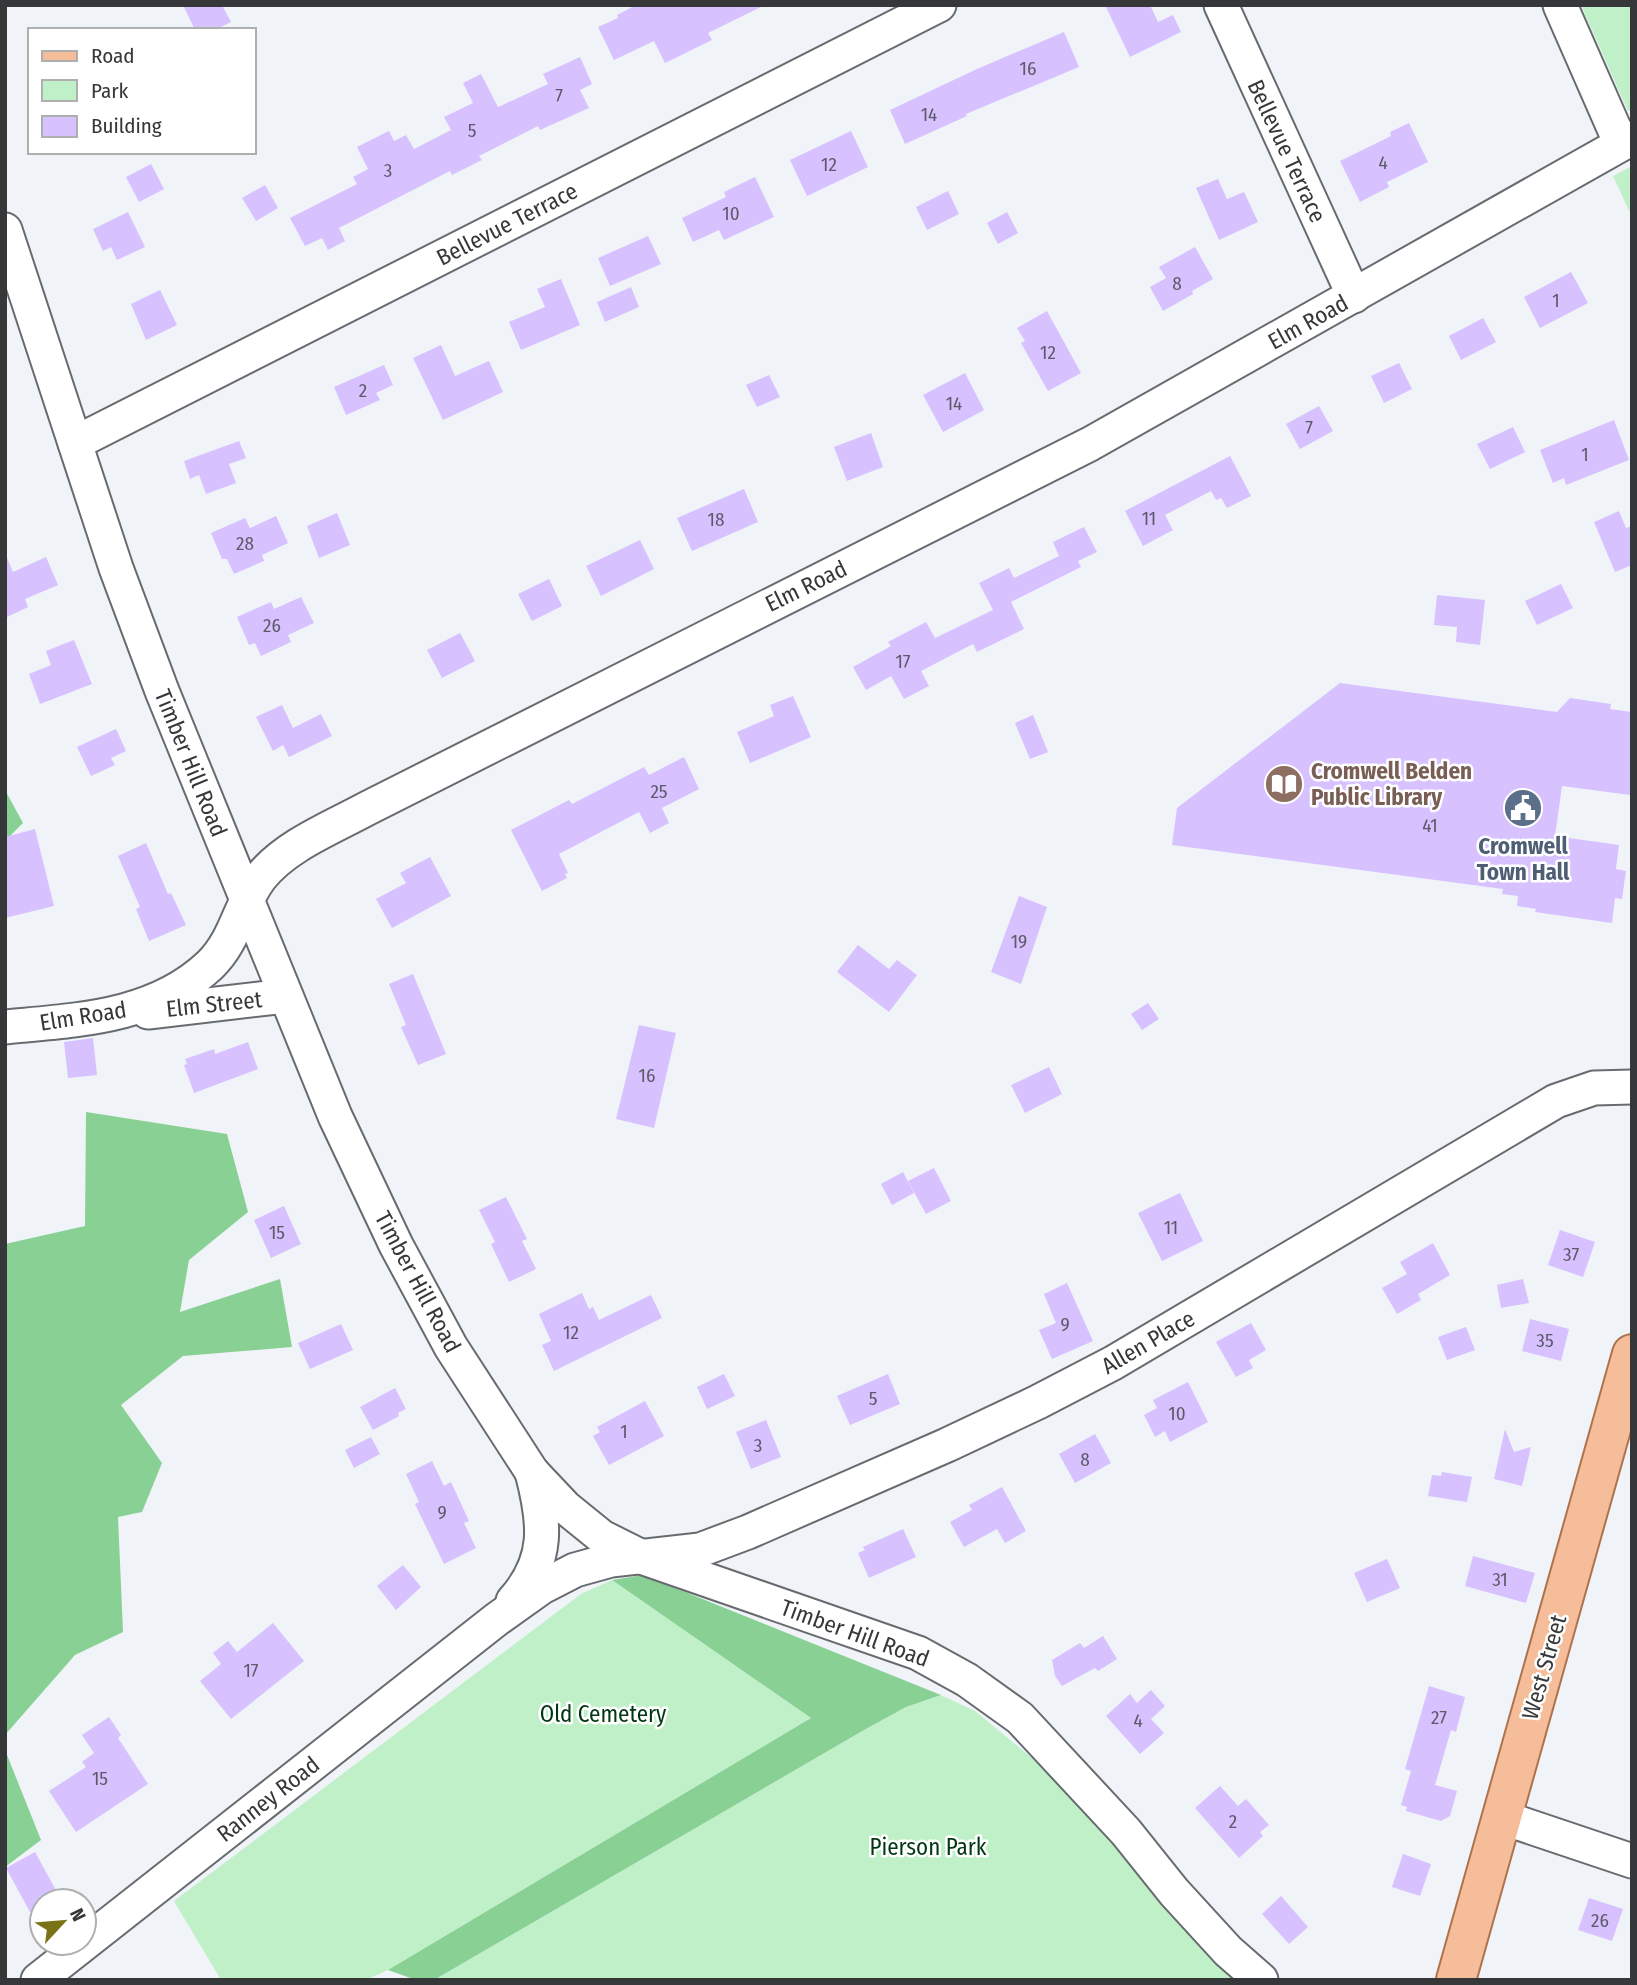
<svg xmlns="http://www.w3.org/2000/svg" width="1637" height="1985" font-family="'Fira Sans Condensed',sans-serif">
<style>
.green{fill:#c0f0c7}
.forest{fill:#89d095}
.building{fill:#d7c1ff}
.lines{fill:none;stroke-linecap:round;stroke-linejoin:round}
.minor-casing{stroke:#676b6f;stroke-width:37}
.major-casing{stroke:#ae724c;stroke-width:42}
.minor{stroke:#fff;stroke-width:33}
.major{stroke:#f5bd9a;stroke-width:38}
.labels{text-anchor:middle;stroke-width:5;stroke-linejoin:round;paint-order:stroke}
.number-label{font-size:19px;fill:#5e5a6a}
.street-label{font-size:23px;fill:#353738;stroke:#fff}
.education-label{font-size:23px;font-weight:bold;fill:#785e54;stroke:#fff;text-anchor:start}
.service-label{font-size:23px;font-weight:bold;fill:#4e5e75;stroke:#fff}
.park-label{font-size:23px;fill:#003611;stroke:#fff}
</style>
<rect width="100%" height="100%" fill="#f0f4f9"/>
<g class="green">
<polygon points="1581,5 1632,5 1632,110 1628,111"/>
<polygon points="1632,166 1632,217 1613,176"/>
<polygon points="612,1580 811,1718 388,1970 366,1980 221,1980 174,1901 581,1594"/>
<polygon points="941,1695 975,1711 1044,1768 1121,1852 1185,1929 1240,1980 434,1980 864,1730 906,1707"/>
</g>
<g class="forest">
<polygon points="5,790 23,823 5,841"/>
<polygon points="86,1112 227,1134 248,1212 189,1260 180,1312 280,1279 292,1347 183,1356 121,1405 162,1463 142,1512 118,1517 123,1632 75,1655 5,1735 5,1244 85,1226"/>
<polygon points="643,1575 941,1695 906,1707 864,1730 434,1980 416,1980 388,1970 811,1718 612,1580"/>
<polygon points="5,1750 41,1840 5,1867"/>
</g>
<g class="building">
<polygon points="183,5 222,5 231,22 215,30 195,30"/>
<polygon points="636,5 765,5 708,33 712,40 665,63 654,41 614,60 598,27 618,18 617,15"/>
<polygon points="1105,5 1150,5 1158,22 1173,15 1181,32 1130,57"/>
<polygon points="1064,32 1079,67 966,114 967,116 905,144 890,110 977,69"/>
<polygon points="580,57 592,84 580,90 589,108 540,130 538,126 479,156 482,160 452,175 450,171 339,228 345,241 328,250 322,238 305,246 290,218 357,184 353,177 368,169 357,147 389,131 394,141 406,135 414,149 451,130 444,117 473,103 463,83 481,74 498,107 548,84 543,74"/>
<polygon points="1409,123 1428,162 1387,182 1389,187 1360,202 1340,161 1391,136 1390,132"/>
<polygon points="851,131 868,167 807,196 790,160"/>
<polygon points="151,164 164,189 139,202 126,177"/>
<polygon points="755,177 774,217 724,240 719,230 693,242 682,218 726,197 724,192"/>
<polygon points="1218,179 1227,199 1244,192 1258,222 1219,240 1196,188"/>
<polygon points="265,185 278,208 256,221 242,198"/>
<polygon points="948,191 959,214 927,230 916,207"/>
<polygon points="128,212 145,247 117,260 111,247 103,251 93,229"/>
<polygon points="1007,212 1018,233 998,244 987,223"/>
<polygon points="648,236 661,264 610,286 598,258"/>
<polygon points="1195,247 1213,279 1192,291 1193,294 1163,311 1150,287 1166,278 1159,267"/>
<polygon points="1571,272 1588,303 1540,328 1524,297"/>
<polygon points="561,279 580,325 521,350 509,322 545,307 537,289"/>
<polygon points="631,287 639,307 605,322 597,302"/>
<polygon points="160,290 177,325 146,340 131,304"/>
<polygon points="1047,311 1081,373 1048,391 1021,343 1025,341 1017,328"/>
<polygon points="1483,318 1496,342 1461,360 1449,336"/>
<polygon points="441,345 455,376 489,361 503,392 443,420 413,358"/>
<polygon points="1399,363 1412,389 1384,403 1371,376"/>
<polygon points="384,365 393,385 376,393 380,400 346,415 334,387"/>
<polygon points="965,373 984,410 943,432 923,395"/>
<polygon points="769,375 780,397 757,407 746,385"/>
<polygon points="1319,406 1333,431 1300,449 1286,424"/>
<polygon points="1614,420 1629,460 1566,485 1564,478 1553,483 1540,450"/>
<polygon points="1513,427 1525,452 1490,469 1477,444"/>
<polygon points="871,433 883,467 847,481 834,447"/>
<polygon points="239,441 246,458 229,464 236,483 206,494 199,475 190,479 184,461"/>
<polygon points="1230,456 1251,496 1227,508 1221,498 1216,500 1211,491 1165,515 1173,530 1143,546 1125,511"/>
<polygon points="744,489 758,522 692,551 677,518"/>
<polygon points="1619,511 1626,528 1632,526 1632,565 1615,572 1594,522"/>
<polygon points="337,513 350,545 319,558 307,526"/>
<polygon points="276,516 288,543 262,555 264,561 234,574 227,559 222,559 211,533 245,518 250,528"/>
<polygon points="1084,527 1097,552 1078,561 1081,567 1011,602 1024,629 977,652 973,644 921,671 929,686 904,699 891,676 866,690 853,667 891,646 888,642 926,622 935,638 993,610 979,583 1009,568 1014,578 1059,556 1053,542"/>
<polygon points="640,540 654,569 601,596 586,566"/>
<polygon points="5,553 13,572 46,557 58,585 25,599 28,607 5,618"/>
<polygon points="549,579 562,606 532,621 518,594"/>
<polygon points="1561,584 1573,608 1537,625 1525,601"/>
<polygon points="1437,595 1485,600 1480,645 1456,642 1457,627 1434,625"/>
<polygon points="301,597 314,623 288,635 291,642 261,656 255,643 249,645 237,617 271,602 274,609"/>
<polygon points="460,633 475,661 442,678 427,650"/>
<polygon points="74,640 92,684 40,704 29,674 51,665 46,651"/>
<polygon points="1340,683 1557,712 1570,698 1611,704 1610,709 1632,712 1630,795 1562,786 1555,836 1619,845 1616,869 1626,871 1622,899 1615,898 1612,923 1535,912 1536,909 1517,906 1518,896 1502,894 1503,889 1172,845 1177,808"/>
<polygon points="793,696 811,737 750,763 737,732 774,716 770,705"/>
<polygon points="282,705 293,728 321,714 332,736 289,757 283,745 273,751 256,717"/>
<polygon points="1033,715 1048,752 1030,759 1015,723"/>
<polygon points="116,729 126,751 111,758 115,765 91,776 77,747"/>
<polygon points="684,757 699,789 662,808 669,823 650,833 639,812 559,854 568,873 565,874 567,878 542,891 511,830 569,800 572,804 644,767 649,775"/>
<polygon points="35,829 54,906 5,918 5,837"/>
<polygon points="146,843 168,894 171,893 186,925 149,941 136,909 140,907 118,856"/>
<polygon points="430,857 451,896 392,928 376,899 406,883 400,873"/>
<polygon points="1019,896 1047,907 1021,984 991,972"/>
<polygon points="858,945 889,969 897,960 917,975 889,1012 837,972"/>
<polygon points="413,974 446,1054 418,1065 401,1027 406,1025 389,984"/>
<polygon points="1148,1003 1159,1019 1142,1030 1131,1014"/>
<polygon points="639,1025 676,1033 654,1128 616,1119"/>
<polygon points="93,1038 97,1075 68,1078 64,1042"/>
<polygon points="248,1042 258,1069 194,1093 184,1065 187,1064 185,1059 214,1049 215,1054"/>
<polygon points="1049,1067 1062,1094 1025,1113 1011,1085"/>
<polygon points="934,1168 951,1201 926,1214 908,1181"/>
<polygon points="903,1172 914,1193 892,1205 881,1184"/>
<polygon points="1180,1193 1203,1241 1162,1261 1138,1213"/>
<polygon points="506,1197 527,1239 522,1241 536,1269 509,1282 491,1244 495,1242 479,1210"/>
<polygon points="284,1206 301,1244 271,1258 254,1220"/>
<polygon points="1560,1230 1595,1242 1583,1277 1548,1265"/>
<polygon points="1433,1243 1450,1275 1418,1294 1421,1300 1397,1314 1382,1288 1407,1274 1400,1262"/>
<polygon points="1523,1279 1529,1303 1501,1308 1497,1285"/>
<polygon points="1067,1283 1093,1341 1052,1359 1039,1330 1056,1323 1044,1294"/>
<polygon points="582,1293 589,1309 593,1307 599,1320 651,1295 662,1318 554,1371 542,1345 551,1341 539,1314"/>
<polygon points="1530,1319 1569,1329 1561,1361 1522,1351"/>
<polygon points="1251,1323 1266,1350 1249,1360 1253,1368 1236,1377 1216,1342"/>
<polygon points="341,1324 353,1350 310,1369 298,1343"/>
<polygon points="1466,1327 1475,1350 1447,1360 1438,1337"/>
<polygon points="724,1374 735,1396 707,1409 697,1387"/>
<polygon points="888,1374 900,1404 850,1425 837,1396"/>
<polygon points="1188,1382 1208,1422 1170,1442 1165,1431 1155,1437 1144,1415 1157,1408 1153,1400"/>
<polygon points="395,1388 406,1409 398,1413 399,1416 373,1430 360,1407"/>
<polygon points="645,1401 664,1436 609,1465 593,1436 600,1432 597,1427"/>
<polygon points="766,1420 781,1457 751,1469 736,1432"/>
<polygon points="1505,1429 1514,1452 1531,1447 1522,1486 1494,1479"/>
<polygon points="1095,1434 1111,1463 1075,1483 1059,1454"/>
<polygon points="371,1437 380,1454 354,1468 345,1450"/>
<polygon points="432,1461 444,1486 451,1482 469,1521 464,1523 476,1548 444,1564 415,1504 419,1502 406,1474"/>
<polygon points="1442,1472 1472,1477 1467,1502 1428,1496 1432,1475 1441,1476"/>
<polygon points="1002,1487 1026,1531 1005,1543 997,1529 964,1547 950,1522 972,1510 969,1505"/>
<polygon points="903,1529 916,1557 869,1578 858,1553 865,1550 863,1547"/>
<polygon points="1473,1556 1535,1573 1526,1603 1465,1586"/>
<polygon points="1387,1559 1400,1588 1367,1602 1354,1573"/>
<polygon points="403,1565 421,1587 396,1610 377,1586"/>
<polygon points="273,1623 304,1661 231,1719 200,1681 221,1664 213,1653 228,1641 237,1652"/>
<polygon points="1103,1636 1117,1659 1098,1671 1095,1668 1062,1686 1055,1676 1052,1660 1080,1643 1084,1648"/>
<polygon points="1429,1686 1465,1697 1456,1732 1451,1730 1435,1785 1457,1791 1450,1816 1441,1821 1406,1811 1407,1807 1401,1805 1411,1771 1405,1769"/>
<polygon points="1151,1690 1165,1706 1151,1719 1164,1733 1140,1754 1106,1716 1130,1694 1137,1703"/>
<polygon points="109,1717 121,1735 118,1738 148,1784 76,1832 49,1791 86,1767 82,1762 94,1753 82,1735"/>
<polygon points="1220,1786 1238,1806 1246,1799 1269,1825 1260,1832 1263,1836 1239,1858 1195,1808"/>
<polygon points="35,1852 57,1892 46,1898 48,1901 42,1901 42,1905 30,1912 6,1868"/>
<polygon points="1403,1854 1431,1864 1420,1896 1392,1887"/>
<polygon points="1281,1896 1308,1927 1289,1944 1262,1914"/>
<polygon points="1589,1898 1623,1909 1612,1941 1578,1930"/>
</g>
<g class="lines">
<g class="minor-casing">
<g id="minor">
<polyline points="1221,5 1354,296"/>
<polyline points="1560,5 1621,144"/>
<polyline points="5,230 116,568 162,691 335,1116 396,1245 451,1347 532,1472 565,1507 602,1537 644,1558 918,1653 967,1680 1020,1718 1126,1832 1174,1892 1228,1951 1261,1980"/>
<polyline points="75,443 939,5"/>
<polyline points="148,1012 285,996"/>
<path d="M5,1027C77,1020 154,1018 210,965C236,940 239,906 260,878C285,846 331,828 366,809L1090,444L1632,138"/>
<path d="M513,1601C550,1560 545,1522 532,1472"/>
<polyline points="1501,1817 1632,1861"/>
<polyline points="38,1980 497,1619 542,1587 575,1570 611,1560 700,1550 748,1532 947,1445 1038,1402 1113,1363 1556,1101 1594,1088 1632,1087"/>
</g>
</g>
<g class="major-casing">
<polyline id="major" points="1456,1980 1632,1354"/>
</g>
<use href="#minor" class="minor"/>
<use href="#major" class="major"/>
</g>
<defs>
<g id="library-disc" transform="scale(2.0125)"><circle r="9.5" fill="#8d6e63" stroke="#fff"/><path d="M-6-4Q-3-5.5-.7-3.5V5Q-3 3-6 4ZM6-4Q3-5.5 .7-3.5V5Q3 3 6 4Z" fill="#fff"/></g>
<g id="civic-disc" transform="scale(2.0125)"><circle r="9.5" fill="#5c6f8a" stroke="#fff"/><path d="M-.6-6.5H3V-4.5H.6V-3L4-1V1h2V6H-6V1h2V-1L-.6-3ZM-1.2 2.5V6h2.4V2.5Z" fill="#fff"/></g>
</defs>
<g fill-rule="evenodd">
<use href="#library-disc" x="1284" y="784"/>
<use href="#civic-disc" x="1523" y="808"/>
</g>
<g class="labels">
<g class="number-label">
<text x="1028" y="75">16</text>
<text x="559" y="102">7</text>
<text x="929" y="121">14</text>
<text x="472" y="137">5</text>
<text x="1383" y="169">4</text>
<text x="829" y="171">12</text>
<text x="388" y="177">3</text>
<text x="731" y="220">10</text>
<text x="1177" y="290">8</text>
<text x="1556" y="307">1</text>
<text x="1048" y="359">12</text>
<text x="363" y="397">2</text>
<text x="954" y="410">14</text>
<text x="1309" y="434">7</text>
<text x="1585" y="461">1</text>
<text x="1149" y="525">11</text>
<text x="716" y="526">18</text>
<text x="245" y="550">28</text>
<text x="272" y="632">26</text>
<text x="903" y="668">17</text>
<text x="659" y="798">25</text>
<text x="1430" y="832">41</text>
<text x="1019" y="948">19</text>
<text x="647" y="1082">16</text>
<text x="1171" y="1234">11</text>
<text x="277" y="1239">15</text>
<text x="1571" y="1261">37</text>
<text x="1065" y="1331">9</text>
<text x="571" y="1339">12</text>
<text x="1545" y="1347">35</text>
<text x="873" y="1405">5</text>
<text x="1177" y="1420">10</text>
<text x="624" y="1438">1</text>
<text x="758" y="1452">3</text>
<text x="1085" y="1466">8</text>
<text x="442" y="1519">9</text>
<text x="1500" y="1586">31</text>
<text x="251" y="1677">17</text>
<text x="1439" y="1724">27</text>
<text x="1138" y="1727">4</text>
<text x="100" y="1785">15</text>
<text x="1233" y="1828">2</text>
<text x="1600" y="1927">26</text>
</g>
<g class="street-label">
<text transform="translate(1287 151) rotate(65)" y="8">Bellevue Terrace</text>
<text transform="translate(507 224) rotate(-27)" y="8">Bellevue Terrace</text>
<text transform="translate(1308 322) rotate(-29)" y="8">Elm Road</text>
<text transform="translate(806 586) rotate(-26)" y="8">Elm Road</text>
<text transform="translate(191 763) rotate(68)" y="8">Timber Hill Road</text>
<text transform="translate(214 1004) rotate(-6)" y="8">Elm Street</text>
<text transform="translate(83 1016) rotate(-9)" y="8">Elm Road</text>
<text transform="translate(418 1282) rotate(62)" y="8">Timber Hill Road</text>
<text transform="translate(1148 1342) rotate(-30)" y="8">Allen Place</text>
<text transform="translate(855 1633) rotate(20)" y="8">Timber Hill Road</text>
<text transform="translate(1544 1667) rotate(-74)" y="8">West Street</text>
<text transform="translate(268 1799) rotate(-38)" y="8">Ranney Road</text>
</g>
<g class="education-label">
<text x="1311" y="779">Cromwell Belden<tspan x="1311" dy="26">Public Library</tspan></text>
</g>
<g class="service-label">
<text x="1523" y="854">Cromwell<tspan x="1523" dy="26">Town Hall</tspan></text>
</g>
<g class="park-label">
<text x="603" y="1722">Old Cemetery</text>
<text x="928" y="1855">Pierson Park</text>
</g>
</g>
<rect width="1637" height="1985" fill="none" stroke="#353738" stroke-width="14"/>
<rect x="28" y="28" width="228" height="126" fill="#ffffff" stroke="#aeafaf" stroke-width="2"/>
<rect x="42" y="51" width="35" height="10" fill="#f5bd9a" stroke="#aeafaf" stroke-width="2"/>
<text x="91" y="63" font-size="21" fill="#353738">Road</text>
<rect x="42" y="80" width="35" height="21" fill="#c0f0c7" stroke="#aeafaf" stroke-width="2"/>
<text x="91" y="98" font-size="21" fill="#353738">Park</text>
<rect x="42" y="116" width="35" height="21" fill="#d7c1ff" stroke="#aeafaf" stroke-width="2"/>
<text x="91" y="133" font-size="21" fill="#353738">Building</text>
<g transform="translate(63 1922) rotate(64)"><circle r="33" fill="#ffffff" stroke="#aeafaf" stroke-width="2"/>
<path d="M0-5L12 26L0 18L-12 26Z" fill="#7a7315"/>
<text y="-10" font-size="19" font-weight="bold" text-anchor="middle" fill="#353738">N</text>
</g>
</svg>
